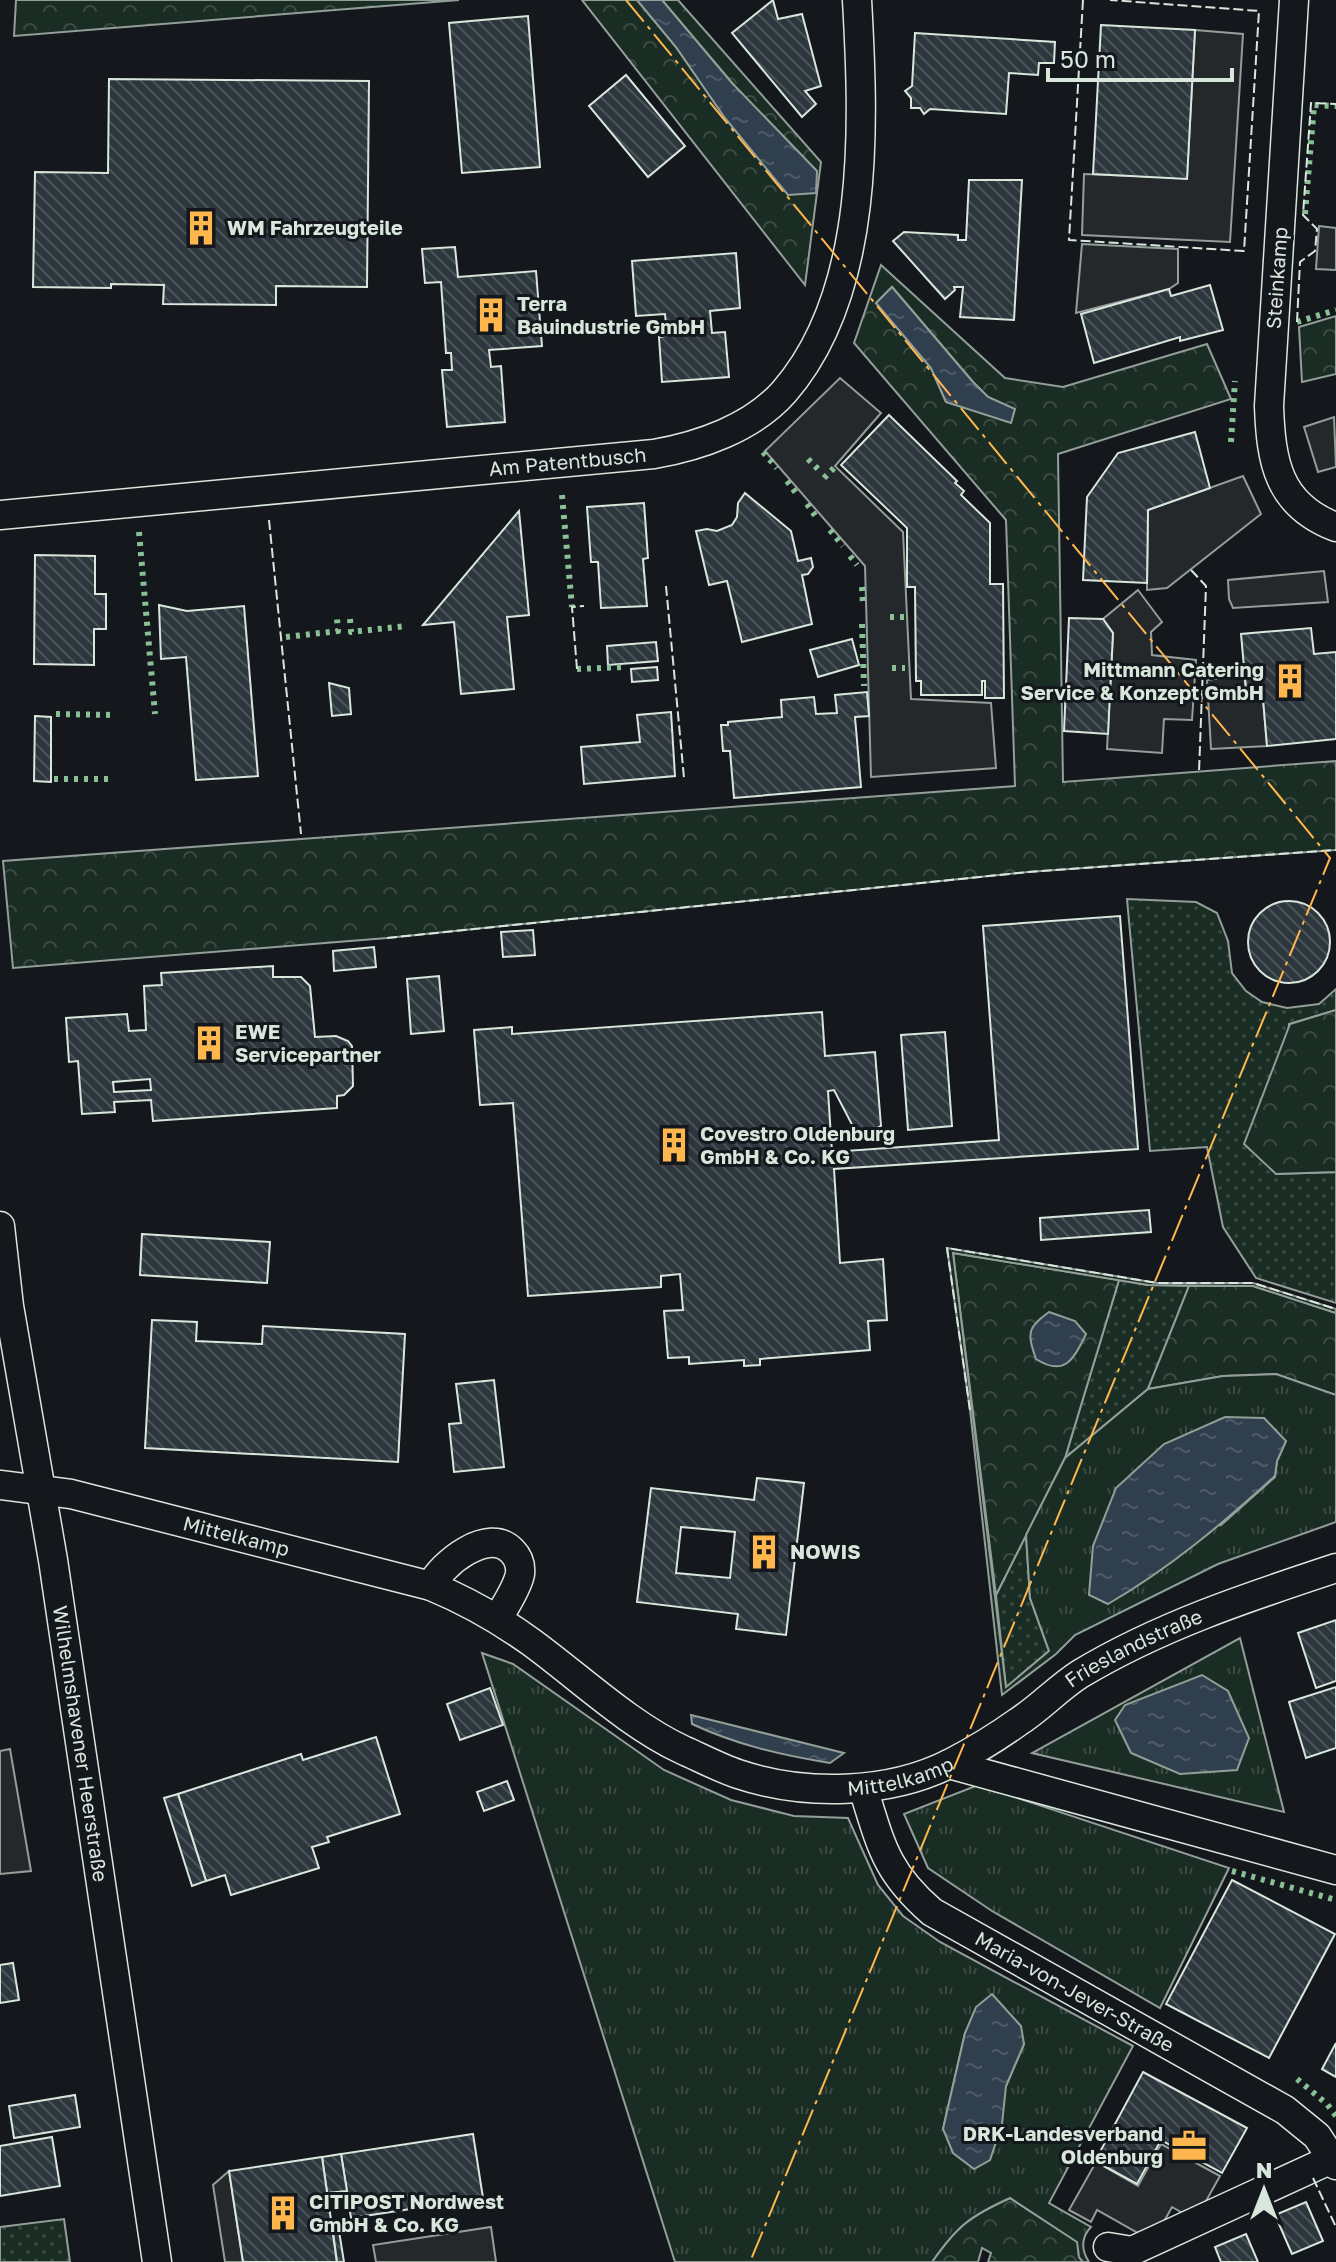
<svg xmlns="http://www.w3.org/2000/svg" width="1336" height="2262" font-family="'Golos Text',sans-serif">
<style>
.grass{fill:url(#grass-dots);stroke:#939e99;stroke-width:2}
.forest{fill:url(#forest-crowns);stroke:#939e99;stroke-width:2;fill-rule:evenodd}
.park{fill:url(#park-tufts);stroke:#939e99;stroke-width:2;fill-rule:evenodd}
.parking{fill:#24282b;stroke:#939e99;stroke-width:2}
.water{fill:url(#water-ripples);stroke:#939e99;stroke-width:2}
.building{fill:url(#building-back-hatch);stroke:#d8e6dc;stroke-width:2;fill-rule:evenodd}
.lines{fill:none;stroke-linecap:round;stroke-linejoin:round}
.minor-casing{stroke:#d8e6dc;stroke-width:31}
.minor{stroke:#14181c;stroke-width:28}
.hedge{stroke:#8ac095;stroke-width:6;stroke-dasharray:4 6;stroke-linecap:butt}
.fence{stroke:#d8e6dc;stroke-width:2;stroke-dasharray:10 4;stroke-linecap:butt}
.power{stroke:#ffb74d;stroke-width:2;stroke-dasharray:28 6 4 6;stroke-linecap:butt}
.labels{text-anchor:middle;stroke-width:6;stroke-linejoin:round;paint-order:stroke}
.poi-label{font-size:20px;font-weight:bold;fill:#d8e6dc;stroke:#14181c;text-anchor:start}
.street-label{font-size:20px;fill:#d8e6dc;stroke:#14181c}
</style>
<defs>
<pattern id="grass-dots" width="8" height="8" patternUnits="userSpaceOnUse" patternTransform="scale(2)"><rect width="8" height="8" fill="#1a2d24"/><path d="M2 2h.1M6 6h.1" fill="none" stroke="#3b4b43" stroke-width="1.8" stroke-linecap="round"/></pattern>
<pattern id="forest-crowns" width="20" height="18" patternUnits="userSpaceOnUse" patternTransform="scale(2)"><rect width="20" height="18" fill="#1a2d24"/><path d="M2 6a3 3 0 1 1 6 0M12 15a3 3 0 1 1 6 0" fill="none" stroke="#3b4b43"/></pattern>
<pattern id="park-tufts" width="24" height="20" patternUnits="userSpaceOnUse" patternTransform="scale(2)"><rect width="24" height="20" fill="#1a2d24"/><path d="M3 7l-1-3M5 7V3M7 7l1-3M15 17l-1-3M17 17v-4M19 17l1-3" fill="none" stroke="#3b4b43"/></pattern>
<pattern id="water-ripples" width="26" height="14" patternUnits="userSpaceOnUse" patternTransform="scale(2)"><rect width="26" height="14" fill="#2f3f4d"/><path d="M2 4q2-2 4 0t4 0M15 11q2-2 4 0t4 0" fill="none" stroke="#4c5b66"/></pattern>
<pattern id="building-back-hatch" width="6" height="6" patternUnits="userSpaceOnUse" patternTransform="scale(2)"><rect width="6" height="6" fill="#2c363c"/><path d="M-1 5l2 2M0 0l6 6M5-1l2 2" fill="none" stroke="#4a5358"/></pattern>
</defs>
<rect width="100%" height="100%" fill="#14181c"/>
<g class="grass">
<polygon points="1127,899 1196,902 1217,913 1228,941 1232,973 1246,991 1262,1002 1287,1008 1319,1004 1336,989 1336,1010 1289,1024 1276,1174 1336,1172 1336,1303 1256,1278 1223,1227 1207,1147 1150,1151"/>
<polygon points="1119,1280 1148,1285 1189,1286 1148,1389 1065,1458"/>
<polygon points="1026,1535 1030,1598 1049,1651 1006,1688 996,1595"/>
<polygon points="64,2219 70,2262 0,2262 0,2227"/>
</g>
<g class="forest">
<polygon points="16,0 459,0 14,36"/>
<polygon points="582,0 637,0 676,47 725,118 788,194 816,192 732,83 662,0 678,0 821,162 805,285"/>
<path d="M881,265L1005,378L1063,387L1207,344L1231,399L1058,454L1063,782L1336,761V850L1028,872L387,938L13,968L3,861L1015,786L1006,520L854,343ZM892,287L973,382L988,397L1014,409L1011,422L946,402L931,368L876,303Z"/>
<polygon points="1336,316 1336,374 1302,382 1299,327"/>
<polygon points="1336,1010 1336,1172 1276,1174 1244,1144 1290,1024"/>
<polygon points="953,1253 1119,1280 1065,1458 996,1595"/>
<polygon points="1189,1286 1253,1286 1336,1313 1336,1395 1276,1374 1223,1376 1148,1389"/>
<path d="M1010,2198L1078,2242L1079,2257L1083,2262H988L991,2253L982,2248L978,2262H932C957,2226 970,2216 1010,2198Z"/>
</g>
<g class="park">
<path d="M947,1248L1157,1283H1253L1336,1309V1313L1253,1286L1148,1285L953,1253L1006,1687L1049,1651L1030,1598L1026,1535L1065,1458L1148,1389L1223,1376L1276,1374L1336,1395V1522L1218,1564L1075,1635L1056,1654L1002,1695L970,1410ZM1286,1441L1277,1461L1275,1477L1220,1526Z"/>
<polygon points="1240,1638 1284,1812 1032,1753"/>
<path d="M482,1653L513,1664L664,1770L731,1800L794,1816L848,1818L878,1885L903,1916L940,1942L1133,2046L1049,2203L1091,2227C1081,2237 1081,2250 1089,2262H1083L1079,2257L1077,2242L1010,2198C970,2216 957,2226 932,2262H675ZM965,2033L1024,2044L1006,2086L943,2129Z"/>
<polygon points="978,1785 1229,1868 1160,2008 992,1911 928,1868 904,1814"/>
</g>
<g class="parking">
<polygon points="1195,30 1243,34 1230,242 1082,235 1084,174 1187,178"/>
<polygon points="1319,226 1336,228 1336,270 1316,269"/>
<polygon points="1082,244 1178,249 1178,283 1169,289 1076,313"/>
<polygon points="840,378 881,413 835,466 903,532 911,699 991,703 996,768 871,777 865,566 765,451"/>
<polygon points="1334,417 1336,467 1318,472 1304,427"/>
<polygon points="1243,476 1261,514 1167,588 1147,590 1148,510"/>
<polygon points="1324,571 1328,602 1233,608 1229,599 1228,580"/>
<polygon points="1138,590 1162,622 1151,632 1152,655 1196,660 1192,720 1164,719 1162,753 1107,749 1113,633 1103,619"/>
<polygon points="1244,675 1246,689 1262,687 1267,746 1211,749 1207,680"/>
<polygon points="10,1749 31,1871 0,1874 0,1751"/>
<polygon points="1161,2144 1220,2176 1201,2210 1188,2216 1172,2207 1163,2223 1145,2237 1097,2210 1091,2222 1069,2210 1096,2162 1138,2186"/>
<polygon points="229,2171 243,2262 225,2262 213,2185"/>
<polygon points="491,2227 496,2262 376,2262 373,2245"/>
</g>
<g class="water">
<polygon points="637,0 662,0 732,83 817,171 816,193 788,195 725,118 676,47"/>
<polygon points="892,287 973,382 988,397 1015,409 1011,423 946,402 931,368 876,303"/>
<path d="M1049,1312L1075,1321L1086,1334C1074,1360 1064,1377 1036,1359C1027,1333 1027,1328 1049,1312Z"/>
<path d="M1225,1417L1264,1418L1286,1441L1277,1461L1275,1476C1222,1524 1170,1568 1108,1604L1089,1595L1093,1546L1116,1488L1164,1444Z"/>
<polygon points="1202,1675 1228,1691 1249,1738 1237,1770 1180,1774 1131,1753 1115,1720 1125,1705"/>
<path d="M691,1715L844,1753L830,1763C781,1755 737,1745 692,1724Z"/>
<polygon points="992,1994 1021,2026 1024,2044 1006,2086 1002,2124 990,2160 974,2169 953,2153 943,2129 965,2033 976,2007"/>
</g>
<g class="building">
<polygon points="773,0 778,19 802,14 821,86 805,91 816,104 802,117 732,33"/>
<polygon points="528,16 540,167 462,173 449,23"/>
<polygon points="1101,25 1195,30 1187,179 1093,174"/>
<polygon points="915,33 1055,42 1054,63 1039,63 1038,75 1009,73 1006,114 930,109 924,114 920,108 911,108 911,98 905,91 912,86"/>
<polygon points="626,75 685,146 648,177 589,106"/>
<polygon points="109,79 369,81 367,287 276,286 276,305 163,304 164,285 111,284 111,288 33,287 35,172 108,173"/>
<polygon points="969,180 1022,180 1014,320 960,317 963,287 954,287 955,290 945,299 893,241 904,232 958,235 958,240 966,240"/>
<polygon points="455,247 458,277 536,271 542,346 489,350 491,367 501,366 505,422 447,427 442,370 452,370 451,353 446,353 441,282 425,283 422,249"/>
<polygon points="736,253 740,308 710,311 712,333 725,332 729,377 662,382 659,337 667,336 665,314 636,316 632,261"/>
<polygon points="1210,285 1223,330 1180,341 1180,337 1094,363 1081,314 1169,289 1171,296"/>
<polygon points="889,415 957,481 955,483 964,491 961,495 990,523 990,584 1003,584 1004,698 985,698 985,681 982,681 982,695 921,695 921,681 916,681 915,587 907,587 907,528 841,465"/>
<polygon points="1195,432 1210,488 1148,510 1147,583 1083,580 1087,497 1118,453"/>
<polygon points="745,493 791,531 798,561 811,558 813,567 808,574 802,575 812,624 742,642 727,581 709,585 696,531 707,529 717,531 732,525 737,517 738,503"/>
<polygon points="644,503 648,558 643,559 647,606 601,608 598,562 591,562 587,507"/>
<polygon points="519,511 529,615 507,617 514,689 461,694 454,622 423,625"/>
<polygon points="35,555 95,556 95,594 106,594 106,629 94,629 94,665 34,664"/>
<polygon points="159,605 187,611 244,606 258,776 196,780 186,657 161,659"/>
<polygon points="1069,618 1103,619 1113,633 1108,734 1064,731"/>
<polygon points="1311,628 1314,654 1336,652 1336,739 1267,746 1262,687 1246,689 1241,634"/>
<polygon points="852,639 859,665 818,677 810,650"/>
<polygon points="656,642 658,661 608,665 607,646"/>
<polygon points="657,667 658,680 632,682 631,669"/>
<polygon points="329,683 349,688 351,714 332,716"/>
<polygon points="867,692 869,716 855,717 861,787 734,798 730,751 723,751 721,725 728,725 728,722 782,717 781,700 814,697 816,714 837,713 835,695"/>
<polygon points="671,712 675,776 584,784 581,747 640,742 637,715"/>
<polygon points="35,716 51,717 51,782 34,781"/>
<circle cx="1289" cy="942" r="41"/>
<polygon points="1120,916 1138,1149 834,1169 840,1263 883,1259 887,1320 868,1321 870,1350 760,1359 760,1365 744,1366 744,1360 689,1364 689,1357 668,1358 664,1311 683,1310 680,1274 661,1276 661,1287 528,1296 513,1103 480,1105 474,1030 512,1027 512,1034 822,1012 825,1056 875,1052 881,1126 859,1138 834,1090 828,1091 832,1152 999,1140 983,926"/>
<polygon points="533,930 535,955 503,957 501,932"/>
<polygon points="374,947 376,967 334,971 333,951"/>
<path d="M273,966V977H301L310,986L315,1037L336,1036L348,1041L352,1046L353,1086L344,1095L337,1096V1108L153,1121L151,1100L114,1102L115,1112L82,1114L78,1061L69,1062L66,1018L127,1014L129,1031L146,1030L144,986L162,985L161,973ZM150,1079L151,1090L114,1092L113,1082Z"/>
<polygon points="439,976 444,1031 411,1034 407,979"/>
<polygon points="945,1032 952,1126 908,1130 901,1035"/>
<polygon points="1149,1210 1151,1232 1041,1240 1040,1218"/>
<polygon points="142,1234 270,1242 267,1283 140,1275"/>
<polygon points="152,1320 197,1322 196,1341 262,1344 263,1326 405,1334 398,1462 145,1448"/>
<polygon points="494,1380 504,1467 454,1472 449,1424 461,1423 456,1384"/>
<path d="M757,1478L804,1483L786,1635L736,1629L738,1614L637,1602L651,1488L754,1500ZM681,1527L735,1532L730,1578L676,1573Z"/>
<polygon points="1336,1620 1336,1681 1316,1688 1298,1633"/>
<polygon points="1336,1687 1336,1748 1306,1758 1289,1702"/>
<polygon points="490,1688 503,1725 460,1740 447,1704"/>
<polygon points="376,1737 400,1814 327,1837 329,1842 312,1847 319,1868 231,1895 225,1875 206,1881 178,1794 301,1754 303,1760"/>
<polygon points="507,1781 514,1800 484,1811 477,1792"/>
<polygon points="178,1794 206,1881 192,1886 164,1798"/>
<polygon points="1232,1880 1335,1934 1269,2058 1166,2004"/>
<polygon points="13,1963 19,2000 0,2003 0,1965"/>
<polygon points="1336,2043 1336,2077 1322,2069"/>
<polygon points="1143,2072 1247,2128 1222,2173 1161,2140 1137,2184 1095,2161"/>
<polygon points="75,2095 80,2127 14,2138 9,2106"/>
<polygon points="473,2134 483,2198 351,2218 341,2154"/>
<polygon points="52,2137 60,2186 0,2196 0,2146"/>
<polygon points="341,2154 347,2191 327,2193 322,2157"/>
<polygon points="322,2157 337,2262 243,2262 229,2171"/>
<polygon points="1306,2202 1323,2241 1292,2254 1275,2215"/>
<polygon points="339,2231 344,2262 337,2262 333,2232"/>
<polygon points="1246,2234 1258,2262 1221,2262 1215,2247"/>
</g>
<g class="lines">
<g class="minor-casing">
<g id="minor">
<path d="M1294,0L1269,406C1271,462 1278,505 1336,527"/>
<path id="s1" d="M0,515L654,454C700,446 752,428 784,392C871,292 864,125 857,0"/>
<path id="s2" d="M0,1226L9,1306L53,1560L157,2262"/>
<path id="s3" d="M0,1485L71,1494L431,1586C467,1601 499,1619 531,1642C579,1677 629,1725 683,1750C701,1758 720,1768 738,1774C804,1796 888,1795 951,1763C974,1751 997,1737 1018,1722C1040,1708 1058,1688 1080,1674C1160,1626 1248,1597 1336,1568"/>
<path d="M431,1586C441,1564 489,1526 512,1551C518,1557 521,1565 520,1574C517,1589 505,1605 498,1619"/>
<polyline points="949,1764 1336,1870"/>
<path id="s4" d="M863,1788C881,1845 885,1871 932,1912L1285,2110L1317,2136L1336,2165"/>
<polyline points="1108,2247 1132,2251 1336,2157"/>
</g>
</g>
<use href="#minor" class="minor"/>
<g class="hedge">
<polyline points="1305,214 1314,105 1336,106"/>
<polyline points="1297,322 1336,310"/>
<polyline points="1231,442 1235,381"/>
<polyline points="763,452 777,468"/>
<polyline points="808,459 821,472"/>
<polyline points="824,478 834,468"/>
<polyline points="787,481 796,493"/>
<polyline points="562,495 572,607"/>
<polyline points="807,504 817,518"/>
<polyline points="830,530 843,546"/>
<polyline points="139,532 155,714"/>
<polyline points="850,556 857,565"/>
<polyline points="862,587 863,606"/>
<polyline points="890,617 905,617"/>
<polyline points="350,619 351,632 406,626"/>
<polyline points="862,624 864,686"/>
<polyline points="286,637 338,631 337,619"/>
<polyline points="892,668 905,668"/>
<polyline points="577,669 626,667"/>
<polyline points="56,714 116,715"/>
<polyline points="54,779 112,779"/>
<polyline points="1232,1871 1336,1900"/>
<polyline points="1297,2079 1327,2104 1336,2116"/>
</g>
<g class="fence">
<polyline points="1083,0 1069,240 1244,251 1259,11 1110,0"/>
<polyline points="1297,322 1300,262 1315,251 1317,229 1303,215 1311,103 1336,104"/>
<polyline points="269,520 301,834"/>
<polyline points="1191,570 1206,586 1199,772"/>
<polyline points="666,586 684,778"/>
<polyline points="577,669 572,607 584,606"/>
<polyline points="387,938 1028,872 1336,850"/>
<polyline points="970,1410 947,1248 1157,1283 1253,1283 1336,1309"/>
<polyline points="1313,2178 1336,2227"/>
</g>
<polyline class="power" points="626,0 1330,858 750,2262"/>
</g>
<defs>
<g id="building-bare" transform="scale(2.76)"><path d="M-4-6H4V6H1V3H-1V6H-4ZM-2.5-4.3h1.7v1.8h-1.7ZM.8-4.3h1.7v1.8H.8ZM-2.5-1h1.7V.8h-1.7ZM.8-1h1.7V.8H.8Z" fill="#ffb74d" stroke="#14181c" stroke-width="2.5" paint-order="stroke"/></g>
<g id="office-bare" transform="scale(2.76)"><path d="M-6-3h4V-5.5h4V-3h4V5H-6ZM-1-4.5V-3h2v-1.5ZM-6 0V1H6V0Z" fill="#ffb74d" stroke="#14181c" stroke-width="2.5" paint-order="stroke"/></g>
</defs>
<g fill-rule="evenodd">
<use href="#building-bare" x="201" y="228"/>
<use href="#building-bare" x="491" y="315"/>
<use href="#building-bare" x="1290" y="681"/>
<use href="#building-bare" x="209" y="1043"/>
<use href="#building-bare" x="674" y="1145"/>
<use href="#building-bare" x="764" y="1552"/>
<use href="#office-bare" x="1189" y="2146"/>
<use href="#building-bare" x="283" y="2213"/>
</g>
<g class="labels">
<g class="poi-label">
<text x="227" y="235">WM Fahrzeugteile</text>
<text x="517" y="311">Terra<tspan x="517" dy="23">Bauindustrie GmbH</tspan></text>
<text x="1264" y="677" text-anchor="end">Mittmann Catering<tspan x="1264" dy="23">Service &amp; Konzept GmbH</tspan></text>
<text x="235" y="1039">EWE<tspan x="235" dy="23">Servicepartner</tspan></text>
<text x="700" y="1141">Covestro Oldenburg<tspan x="700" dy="23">GmbH &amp; Co. KG</tspan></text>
<text x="790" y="1559">NOWIS</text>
<text x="1163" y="2141" text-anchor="end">DRK-Landesverband<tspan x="1163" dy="23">Oldenburg</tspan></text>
<text x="309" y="2209">CITIPOST Nordwest<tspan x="309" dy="23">GmbH &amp; Co. KG</tspan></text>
</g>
<g class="street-label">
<text transform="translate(1277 278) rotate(-86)" y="7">Steinkamp</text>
<text dy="7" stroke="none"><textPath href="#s1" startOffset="570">Am Patentbusch</textPath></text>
<text dy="7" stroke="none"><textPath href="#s3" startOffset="242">Mittelkamp</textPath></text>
<text dy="7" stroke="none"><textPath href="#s3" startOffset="1240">Frieslandstraße</textPath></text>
<text dy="7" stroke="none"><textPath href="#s2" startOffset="524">Wilhelmshavener Heerstraße</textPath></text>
<text dy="7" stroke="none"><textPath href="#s3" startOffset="970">Mittelkamp</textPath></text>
<text dy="7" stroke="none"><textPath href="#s4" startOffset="308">Maria-von-Jever-Straße</textPath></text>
</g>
</g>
<g transform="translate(1264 2190)" stroke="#14181c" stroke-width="6" paint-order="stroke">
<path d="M0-6L14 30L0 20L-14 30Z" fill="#d8e6dc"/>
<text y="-12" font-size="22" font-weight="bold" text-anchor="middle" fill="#d8e6dc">N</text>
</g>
<path d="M1048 68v12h184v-12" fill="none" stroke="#d8e6dc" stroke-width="4"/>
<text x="1060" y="68" font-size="24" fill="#d8e6dc" stroke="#14181c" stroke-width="6" paint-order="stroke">50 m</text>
</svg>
